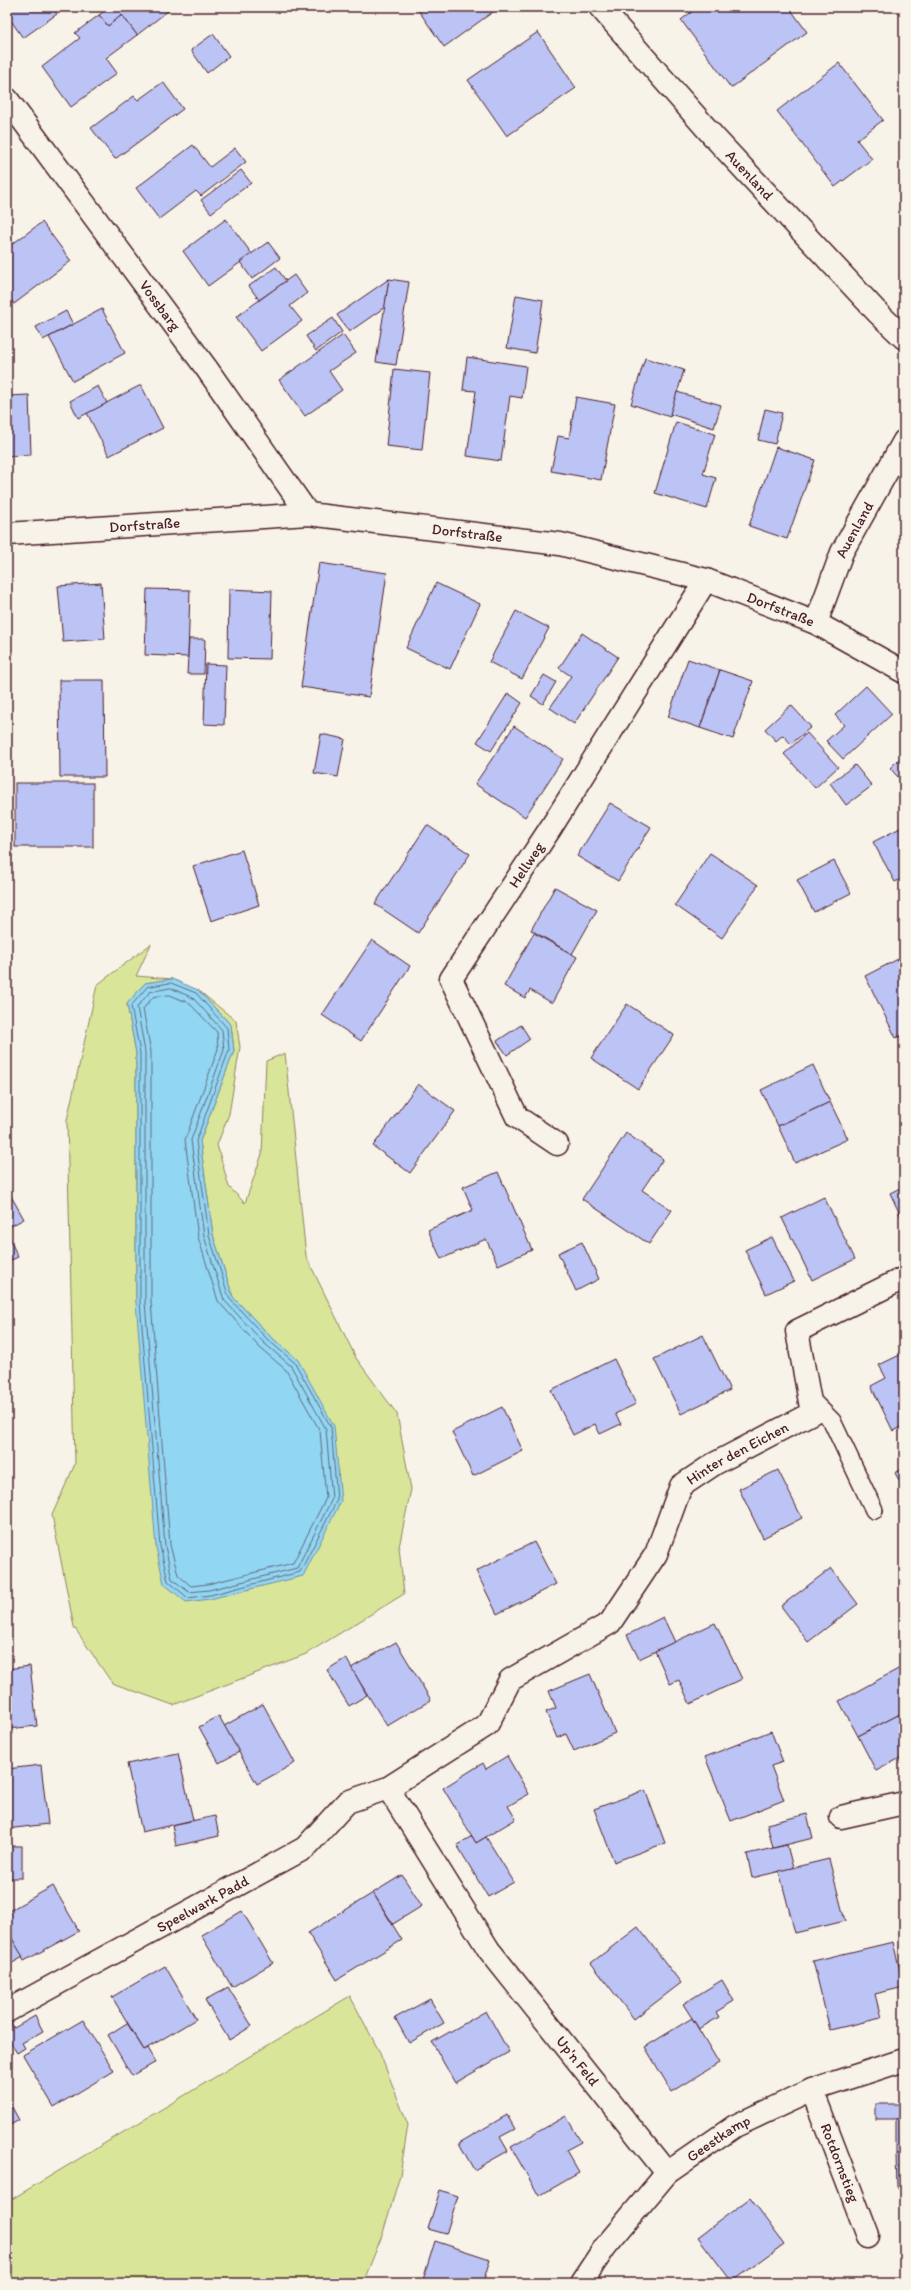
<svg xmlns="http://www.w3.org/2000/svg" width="911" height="2290" font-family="Itim,sans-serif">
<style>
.green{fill:#d9e699;stroke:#928262}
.water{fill:#91d6f3;stroke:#758da3}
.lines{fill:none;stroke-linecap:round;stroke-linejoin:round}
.shore{stroke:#66687b;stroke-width:1}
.building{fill:#bcc3f5;stroke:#4a1f2b}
.lane-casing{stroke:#4a1f2b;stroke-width:20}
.street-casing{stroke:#4a1f2b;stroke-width:25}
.lane{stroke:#f7f3e8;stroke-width:17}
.street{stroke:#f7f3e8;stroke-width:22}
.labels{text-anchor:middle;stroke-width:3;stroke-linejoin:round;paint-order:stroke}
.street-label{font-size:15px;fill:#4a1f2b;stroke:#f7f3e8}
</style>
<rect width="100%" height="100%" fill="#f7f3e8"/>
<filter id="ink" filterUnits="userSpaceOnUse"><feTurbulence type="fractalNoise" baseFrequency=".025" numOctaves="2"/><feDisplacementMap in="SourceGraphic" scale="8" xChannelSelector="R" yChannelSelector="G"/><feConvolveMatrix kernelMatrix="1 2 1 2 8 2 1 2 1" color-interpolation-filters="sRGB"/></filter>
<g filter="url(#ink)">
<g class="green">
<polygon points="151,944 136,976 172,979 145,983 127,1004 136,1053 136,1302 298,1360 270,1336 233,1297 213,1235 200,1141 234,1051 231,1025 198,990 236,1021 240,1047 229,1114 217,1145 229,1187 245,1203 262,1154 266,1061 285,1053 306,1256 356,1358 397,1414 411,1489 399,1547 404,1594 306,1654 173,1705 112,1683 74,1627 52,1515 75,1464 67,1120 97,985"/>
<polygon points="350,1996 379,2051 408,2125 400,2175 383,2233 363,2283 7,2283 7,2202"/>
</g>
<polygon class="water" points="172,979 198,990 231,1025 234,1051 200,1141 213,1235 233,1297 270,1336 298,1360 334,1426 341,1501 303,1576 210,1599 186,1602 164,1584 156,1547 136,1302 136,1053 127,1004 145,983"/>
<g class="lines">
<g class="shore">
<polygon points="171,983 196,993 227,1028 229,1050 196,1141 209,1235 229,1298 267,1339 295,1363 331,1427 337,1500 300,1572 210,1595 188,1598 168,1581 160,1546 140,1302 140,1053 131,1006 147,987"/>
<polygon points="171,988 193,998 222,1030 224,1050 191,1140 204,1236 224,1300 264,1343 291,1366 326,1429 332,1499 297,1568 209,1590 189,1592 172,1579 165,1546 145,1302 145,1052 137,1007 150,992"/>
<polygon points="170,995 189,1003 217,1032 218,1049 185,1140 198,1237 218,1301 259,1347 286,1370 320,1431 326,1498 293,1563 208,1584 191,1586 178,1575 170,1545 151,1302 151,1052 143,1009 153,997"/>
</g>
</g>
<g class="building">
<polygon points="7,7 52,7 57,14 23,38 7,15"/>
<polygon points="109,7 173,7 137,35 122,15 108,26 99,15"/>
<polygon points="416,7 496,7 497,9 444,47"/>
<polygon points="698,7 789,7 807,32 731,88 681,20"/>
<polygon points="99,15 108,26 122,15 137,35 106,58 117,73 71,107 42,67 80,38 75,33"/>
<polygon points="538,32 576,88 507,136 468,80"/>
<polygon points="213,34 229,56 207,73 191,50"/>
<polygon points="839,63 883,120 857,140 872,159 835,187 777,111"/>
<polygon points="163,82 183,109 115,159 91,128 134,96 138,100"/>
<polygon points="193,145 210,167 235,148 246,162 201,196 196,191 159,219 136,188"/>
<polygon points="241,170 251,183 211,213 201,200"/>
<polygon points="226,219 252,254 208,286 183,251"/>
<polygon points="42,222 71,261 14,304 7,295 7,248"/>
<polygon points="268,242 280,258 252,279 240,262"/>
<polygon points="276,267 286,281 259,300 249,286"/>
<polygon points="294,275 307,293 290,306 302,321 261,351 236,317"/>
<polygon points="389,279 385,307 349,332 337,315"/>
<polygon points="389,279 409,282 396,365 376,362"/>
<polygon points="516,295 543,300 535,353 507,348"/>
<polygon points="102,309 125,353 73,381 49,337"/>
<polygon points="66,311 73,324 43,340 36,327"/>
<polygon points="333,318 342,332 316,351 306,336"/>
<polygon points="343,335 356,353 329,371 342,390 305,416 279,380"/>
<polygon points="467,357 526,366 522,398 510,396 501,461 467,456 476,391 463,390"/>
<polygon points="645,358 684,370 670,417 631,404"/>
<polygon points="394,369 430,373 422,450 386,446"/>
<polygon points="141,385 163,428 109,456 87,413"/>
<polygon points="98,386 107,403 78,418 70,401"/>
<polygon points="677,392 721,405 714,428 670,414"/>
<polygon points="29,395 31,455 7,456 7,396"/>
<polygon points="576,397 615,404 601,480 551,471 558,436 569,438"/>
<polygon points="765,409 782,413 775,444 758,440"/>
<polygon points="676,422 715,434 703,474 716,478 707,509 655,493"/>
<polygon points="776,447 815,460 787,539 749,526"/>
<polygon points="319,563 387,573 369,697 301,687"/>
<polygon points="101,583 105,639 63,642 58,586"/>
<polygon points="436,583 480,604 450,669 406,648"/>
<polygon points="147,589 190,590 188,657 145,655"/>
<polygon points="229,589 272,591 270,659 228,658"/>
<polygon points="516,611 549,628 522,679 489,662"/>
<polygon points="582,633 618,657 574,724 550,708 571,676 559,668"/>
<polygon points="189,639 205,639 204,674 187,674"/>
<polygon points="688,659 720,670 700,728 668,717"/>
<polygon points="206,664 226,665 224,725 204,724"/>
<polygon points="720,670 753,681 733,739 700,728"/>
<polygon points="544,675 556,682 543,704 531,696"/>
<polygon points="59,680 104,680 105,777 60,777"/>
<polygon points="866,686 892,714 843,759 826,741 844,725 835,715"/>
<polygon points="508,693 522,703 491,751 477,742"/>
<polygon points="791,705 811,727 791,744 783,735 776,741 765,729"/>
<polygon points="514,726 563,759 525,817 475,784"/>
<polygon points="807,733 838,767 815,788 784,754"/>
<polygon points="321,734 345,739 338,777 314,773"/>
<polygon points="904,754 904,784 890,768"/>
<polygon points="855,765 872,786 846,805 830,783"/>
<rect x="15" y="783" width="78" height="64"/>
<polygon points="610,803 651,827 618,881 577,856"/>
<polygon points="427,825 470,854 418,933 375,904"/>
<polygon points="904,826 904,877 895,882 873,842"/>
<polygon points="242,850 259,905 211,921 193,866"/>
<polygon points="710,853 758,885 722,938 675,905"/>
<polygon points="834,861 851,893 814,912 797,880"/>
<polygon points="555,887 597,910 572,954 531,930"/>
<polygon points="534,933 577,957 552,1003 530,990 525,998 504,986"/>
<polygon points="372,940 410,966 361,1041 322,1015"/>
<polygon points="904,956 904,1034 896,1038 865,976"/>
<polygon points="627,1004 674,1035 638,1089 591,1058"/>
<polygon points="521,1025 530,1039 507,1055 497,1041"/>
<polygon points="813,1065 830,1102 778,1126 761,1090"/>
<polygon points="418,1084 455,1111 410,1173 373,1146"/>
<polygon points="830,1102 848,1139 795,1163 778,1126"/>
<polygon points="626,1133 663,1159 642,1190 672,1210 649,1244 582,1199"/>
<polygon points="498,1172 532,1250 498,1265 486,1239 441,1259 428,1230 473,1210 463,1187"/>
<polygon points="904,1186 904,1223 890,1193"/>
<polygon points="7,1189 24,1219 7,1228"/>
<polygon points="824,1197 855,1259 812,1280 782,1218"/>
<polygon points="7,1233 18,1257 7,1262"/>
<polygon points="772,1237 794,1281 766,1294 745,1250"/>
<polygon points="582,1242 599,1279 576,1291 558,1253"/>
<polygon points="703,1335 730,1390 681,1414 654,1359"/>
<polygon points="904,1353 904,1425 893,1431 871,1386 886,1378 879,1365"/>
<polygon points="614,1359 636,1404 615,1414 621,1424 600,1434 595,1424 573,1435 551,1390"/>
<polygon points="502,1407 523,1451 473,1476 452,1432"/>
<polygon points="904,1468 904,1489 895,1473"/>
<polygon points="778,1470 802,1518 763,1538 739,1489"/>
<polygon points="534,1542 556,1584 497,1614 476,1571"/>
<polygon points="831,1568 858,1604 808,1642 781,1606"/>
<polygon points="663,1617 675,1642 639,1659 627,1635"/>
<polygon points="715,1623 742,1679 690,1704 679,1680 670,1684 655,1651"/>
<polygon points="396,1642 431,1700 387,1726 351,1668"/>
<polygon points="346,1658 367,1695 349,1706 327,1670"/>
<polygon points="30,1666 37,1726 7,1729 7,1669"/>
<polygon points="900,1668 904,1675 904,1712 858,1736 839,1701"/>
<polygon points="590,1674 615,1733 574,1751 566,1734 557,1738 546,1712 556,1708 549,1691"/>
<polygon points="263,1704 295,1763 257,1784 224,1726"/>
<polygon points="904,1712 904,1756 876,1771 858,1736"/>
<polygon points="219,1716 239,1752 219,1763 199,1727"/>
<polygon points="771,1731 783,1762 771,1766 784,1800 731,1821 705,1757"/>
<polygon points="178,1753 193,1820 142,1832 127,1764"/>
<polygon points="507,1756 529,1794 508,1806 516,1819 476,1843 443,1788 483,1763 486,1769"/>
<polygon points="41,1765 48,1824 7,1829 7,1769"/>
<polygon points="645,1790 665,1843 614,1862 594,1809"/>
<polygon points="807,1814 813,1838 773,1848 767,1824"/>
<polygon points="215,1816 219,1836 176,1846 172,1825"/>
<polygon points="472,1836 476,1843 486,1837 514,1882 488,1897 457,1845"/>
<polygon points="787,1845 793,1868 752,1878 747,1854"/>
<rect x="7" y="1846" width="15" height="32"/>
<polygon points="829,1859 845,1921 795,1933 779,1871"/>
<polygon points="402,1875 422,1906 393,1924 373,1893"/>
<polygon points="53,1886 79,1931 24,1961 7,1930 7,1912"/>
<polygon points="373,1893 402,1940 337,1980 308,1933"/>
<polygon points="242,1911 273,1963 232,1987 201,1935"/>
<polygon points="638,1927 681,1983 634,2019 591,1963"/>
<polygon points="7,1930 23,1957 7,1966"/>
<polygon points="893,1942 904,1987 875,1994 881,2018 830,2030 813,1961"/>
<polygon points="165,1966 196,2019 144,2050 112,1997"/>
<polygon points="722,1980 734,2001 716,2012 719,2017 699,2029 683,2004"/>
<polygon points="228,1987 252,2026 229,2040 205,2000"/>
<polygon points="430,1999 444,2023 409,2043 395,2018"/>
<polygon points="486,2011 509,2052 455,2083 432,2042"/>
<polygon points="35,2016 43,2031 22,2043 25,2048 17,2053 7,2037 7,2025 11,2023 14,2028"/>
<polygon points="692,2018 719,2063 672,2092 645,2047"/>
<polygon points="83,2020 114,2071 54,2107 23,2055"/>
<polygon points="127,2023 144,2050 148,2048 156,2062 132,2076 108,2035"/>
<polygon points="7,2098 19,2120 7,2127"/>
<rect x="876" y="2104" width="28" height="15"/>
<polygon points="507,2115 515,2129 500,2137 508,2151 474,2170 459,2143"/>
<polygon points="566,2116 581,2142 566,2150 579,2173 539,2196 511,2147"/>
<rect x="896" y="2119" width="8" height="35"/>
<polygon points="896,2154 904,2154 904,2189 897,2189"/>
<polygon points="440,2190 458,2196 446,2234 428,2229"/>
<polygon points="750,2198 784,2244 732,2282 698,2237"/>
<polygon points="435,2241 490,2259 483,2283 422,2283"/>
</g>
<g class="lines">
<g class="lane-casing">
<polyline id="lane" points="809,1398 832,1421 874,1510"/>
</g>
<g class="street-casing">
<g id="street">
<path id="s1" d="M600,7L714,137L877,312L904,338"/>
<path id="s2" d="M7,99L207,369L308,514"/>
<path id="s3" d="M7,534L308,514L560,544L706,580L816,623L904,672"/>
<path id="s4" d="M816,623L842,552L904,441"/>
<path id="s5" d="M557,1144L517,1117L451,979L550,829L706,580"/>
<path id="s6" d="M388,1788L489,1950L667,2173"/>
<polyline points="841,1817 904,1803"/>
<path id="s7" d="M7,2011L305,1848L347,1802L388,1788L487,1725L510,1680L610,1623L656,1554L681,1486L714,1464L812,1413L797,1331L904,1278"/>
<path id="s8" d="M812,2090L868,2236"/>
<path id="s9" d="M581,2283L605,2247L667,2173L735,2126L812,2090L904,2060"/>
</g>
</g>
<use href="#lane" class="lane"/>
<use href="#street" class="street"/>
</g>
</g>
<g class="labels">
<g class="street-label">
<text dy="5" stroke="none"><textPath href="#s1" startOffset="225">Auenland</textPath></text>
<text dy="5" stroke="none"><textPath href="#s2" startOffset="257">Vossbarg</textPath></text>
<text dy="5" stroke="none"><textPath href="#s3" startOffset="138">Dorfstraße</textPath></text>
<text dy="5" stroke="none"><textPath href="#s4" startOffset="101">Auenland</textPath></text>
<text dy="5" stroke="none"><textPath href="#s3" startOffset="462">Dorfstraße</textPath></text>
<text dy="5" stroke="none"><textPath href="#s3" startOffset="786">Dorfstraße</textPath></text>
<text dy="5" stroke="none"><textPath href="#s5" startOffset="338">Hellweg</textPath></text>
<text dy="5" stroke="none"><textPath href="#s7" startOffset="949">Hinter den Eichen</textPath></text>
<text dy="5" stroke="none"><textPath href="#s7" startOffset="223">Speelwark Padd</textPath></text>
<text dy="5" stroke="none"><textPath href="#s6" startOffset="333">Up'n Feld</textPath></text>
<text dy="5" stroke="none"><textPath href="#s9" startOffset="202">Geestkamp</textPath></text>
<text dy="5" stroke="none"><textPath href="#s8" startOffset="78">Rotdornstieg</textPath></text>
</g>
</g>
<rect width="911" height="2290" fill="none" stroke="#f7f3e8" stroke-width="24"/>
<rect x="12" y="12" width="887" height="2266" fill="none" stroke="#4a1f2b" stroke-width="1.5" filter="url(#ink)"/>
</svg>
